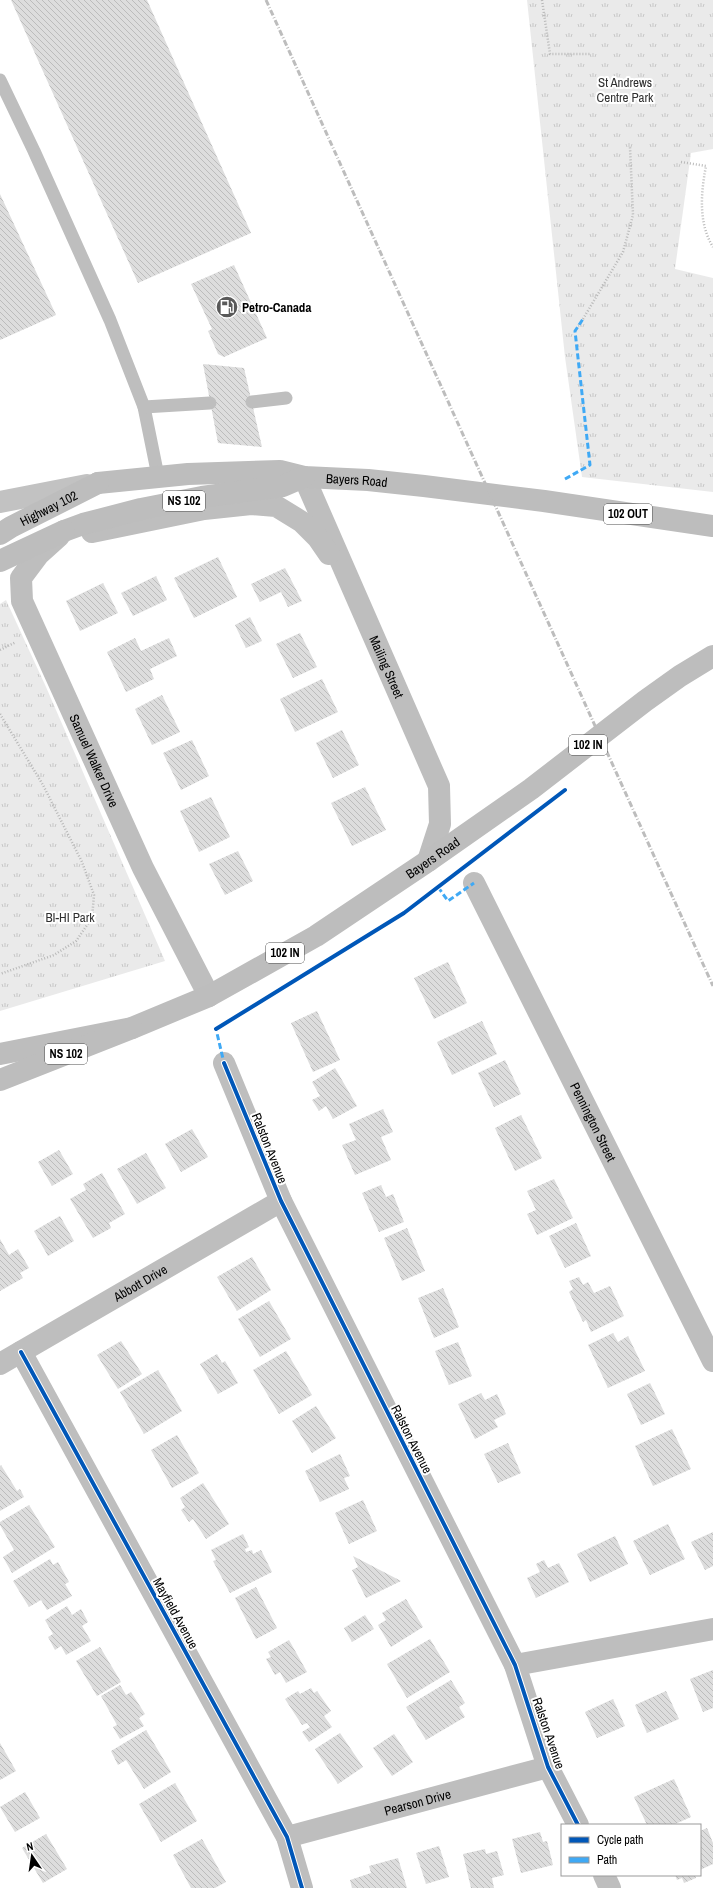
<svg xmlns="http://www.w3.org/2000/svg" width="713" height="1888" font-family="'Archivo Narrow',sans-serif">
<style>
.park{fill:url(#park-tufts)}
.building{fill:url(#building-back-hatch)}
.lines{fill:none;stroke-linecap:round;stroke-linejoin:round}
.path{stroke:#b8b8b8;stroke-width:2.5;stroke-dasharray:1 2;stroke-linecap:butt}
.lane{stroke:#bebebe;stroke-width:13}
.street{stroke:#bebebe;stroke-width:22}
.secondary{stroke:#c2c2c2;stroke-width:22}
.primary{stroke:#bdbdbd;stroke-width:22}
.highway{stroke:#bdbdbd;stroke-width:22}
.rail{stroke:#bdbdbd;stroke-width:3;stroke-dasharray:6 2 1 2;stroke-linecap:butt}
.quiet{stroke:#3fa9f5;stroke-width:3;stroke-dasharray:6 3;stroke-linecap:butt}
.cycleway-casing{stroke:#fff;stroke-width:6}
.cycleway{stroke:#0057b8;stroke-width:4}
.labels{text-anchor:middle;stroke-width:4;stroke-linejoin:round;paint-order:stroke}
.shield{fill:#fff;stroke:#4c4c4c;stroke-width:1}
.shield-label{font-size:12px;font-weight:bold;fill:#000}
.park-label{font-size:13px;fill:#303030;stroke:#fff}
.poi-label{font-size:13px;font-weight:bold;fill:#000;stroke:#fff;text-anchor:start}
.street-label{font-size:13px;fill:#000;stroke:#fff}
</style>
<defs>
<pattern id="park-tufts" width="24" height="20" patternUnits="userSpaceOnUse"><rect width="24" height="20" fill="#eaeaea"/><path d="M3 7l-1-3M5 7V3M7 7l1-3M15 17l-1-3M17 17v-4M19 17l1-3" fill="none" stroke="#c7c7c7"/></pattern>
<pattern id="building-back-hatch" width="6" height="6" patternUnits="userSpaceOnUse"><rect width="6" height="6" fill="#ddd"/><path d="M-1 5l2 2M0 0l6 6M5-1l2 2" fill="none" stroke="#bcbcbc"/></pattern>
</defs>
<rect width="100%" height="100%" fill="#fff"/>
<g class="park">
<polygon points="527,0 713,0 713,149 691,153 675,269 713,278 713,492 582,477 565,357"/>
<polygon points="6,600 46,687 165,961 0,1011 0,604"/>
</g>
<g class="building">
<polygon points="11,0 147,0 251,233 138,283"/>
<polygon points="0,194 56,315 0,340"/>
<polygon points="234,265 267,338 224,357 218,354 208,331 212,329 191,284"/>
<polygon points="203,364 244,368 262,447 218,443"/>
<polygon points="218,557 237,597 194,618 174,578"/>
<polygon points="285,568 302,601 288,607 281,592 260,602 251,584"/>
<polygon points="156,576 167,600 133,616 121,593"/>
<polygon points="103,583 118,613 80,631 66,601"/>
<polygon points="250,617 262,641 246,648 235,625"/>
<polygon points="300,633 317,667 293,678 276,644"/>
<polygon points="135,638 141,651 169,638 177,656 150,669 154,679 126,692 107,652"/>
<polygon points="322,679 338,712 295,732 280,699"/>
<polygon points="162,695 180,732 152,745 135,709"/>
<polygon points="342,730 359,765 333,778 316,743"/>
<polygon points="192,740 209,776 181,790 163,753"/>
<polygon points="365,787 386,830 352,846 331,803"/>
<polygon points="211,797 230,837 199,852 180,811"/>
<polygon points="238,851 253,881 225,895 209,864"/>
<polygon points="448,962 467,1003 434,1019 414,978"/>
<polygon points="317,1011 340,1060 313,1072 291,1023"/>
<polygon points="482,1021 497,1054 452,1075 437,1042"/>
<polygon points="505,1060 521,1094 494,1107 478,1073"/>
<polygon points="335,1068 357,1106 333,1119 326,1106 319,1111 312,1100 320,1096 312,1082"/>
<polygon points="383,1109 393,1132 381,1137 391,1160 355,1175 342,1145 356,1140 349,1124"/>
<polygon points="521,1115 542,1158 515,1171 495,1128"/>
<polygon points="192,1129 208,1157 181,1172 165,1144"/>
<polygon points="59,1150 73,1174 52,1186 38,1162"/>
<polygon points="146,1153 166,1188 137,1204 117,1169"/>
<polygon points="102,1173 125,1214 109,1223 111,1228 93,1238 70,1199 86,1190 83,1184"/>
<polygon points="554,1179 573,1218 537,1235 527,1214 536,1210 527,1191"/>
<polygon points="381,1185 386,1197 393,1194 404,1222 379,1232 362,1193"/>
<polygon points="60,1216 74,1241 48,1256 34,1231"/>
<polygon points="576,1223 591,1256 565,1268 549,1236"/>
<polygon points="407,1228 425,1271 402,1281 384,1238"/>
<polygon points="0,1239 9,1255 18,1249 29,1268 20,1273 23,1278 0,1291"/>
<polygon points="252,1257 271,1290 237,1311 217,1277"/>
<polygon points="579,1277 583,1285 588,1282 594,1293 610,1286 624,1316 591,1332 586,1320 583,1322 569,1292 573,1289 569,1281"/>
<polygon points="443,1288 459,1327 434,1338 418,1298"/>
<polygon points="269,1301 291,1339 260,1357 238,1319"/>
<polygon points="613,1333 618,1342 628,1336 645,1371 608,1388 588,1345"/>
<polygon points="121,1341 142,1374 118,1389 97,1355"/>
<polygon points="458,1342 472,1376 449,1385 435,1351"/>
<polygon points="286,1351 312,1395 279,1414 253,1370"/>
<polygon points="217,1354 222,1363 225,1361 238,1383 218,1394 200,1364"/>
<polygon points="158,1370 182,1411 144,1434 120,1392"/>
<polygon points="650,1383 665,1414 641,1425 627,1394"/>
<polygon points="481,1393 485,1400 497,1394 506,1414 494,1420 498,1427 475,1439 458,1404"/>
<polygon points="316,1406 336,1438 312,1453 292,1421"/>
<polygon points="672,1429 691,1469 653,1486 635,1446"/>
<polygon points="177,1435 199,1473 172,1488 151,1450"/>
<polygon points="508,1443 521,1473 498,1483 484,1454"/>
<polygon points="340,1454 350,1476 344,1478 349,1489 320,1502 305,1471"/>
<polygon points="1,1465 17,1491 20,1489 24,1497 0,1511 0,1466"/>
<polygon points="203,1483 229,1524 206,1539 193,1519 189,1522 181,1510 185,1507 180,1498"/>
<polygon points="363,1500 377,1531 349,1544 335,1513"/>
<polygon points="29,1505 55,1547 12,1573 3,1557 14,1550 0,1525 0,1522"/>
<polygon points="668,1524 685,1559 650,1575 633,1541"/>
<polygon points="713,1532 713,1566 705,1570 691,1542"/>
<polygon points="243,1534 249,1547 245,1549 246,1552 252,1550 253,1554 261,1550 272,1572 230,1593 213,1561 216,1560 211,1550"/>
<polygon points="615,1536 628,1564 590,1582 577,1554"/>
<polygon points="353,1556 401,1581 366,1598 352,1570 358,1567"/>
<polygon points="50,1559 53,1565 58,1562 69,1582 65,1584 72,1596 47,1610 41,1600 29,1607 13,1581"/>
<polygon points="544,1560 548,1568 559,1563 569,1582 536,1598 527,1578 540,1572 536,1564"/>
<polygon points="256,1587 277,1628 256,1639 235,1598"/>
<polygon points="406,1599 423,1627 391,1647 378,1625 386,1620 382,1613"/>
<polygon points="67,1606 72,1615 81,1609 88,1622 82,1626 91,1641 66,1655 61,1646 55,1650 48,1637 53,1634 45,1620"/>
<polygon points="365,1615 374,1629 352,1642 344,1628"/>
<polygon points="430,1639 450,1672 407,1698 387,1664"/>
<polygon points="289,1640 307,1672 286,1683 280,1672 275,1675 266,1659 271,1657 268,1652"/>
<polygon points="100,1647 121,1682 97,1696 76,1661"/>
<polygon points="713,1670 713,1708 703,1712 690,1679"/>
<polygon points="451,1680 465,1703 459,1707 465,1717 426,1740 406,1707"/>
<polygon points="120,1685 126,1695 131,1692 145,1714 139,1718 144,1726 120,1739 113,1727 117,1725 101,1696"/>
<polygon points="311,1688 314,1693 317,1691 331,1711 324,1716 332,1727 309,1742 302,1732 310,1727 307,1723 302,1725 285,1699 298,1691 300,1694"/>
<polygon points="666,1691 679,1719 647,1733 635,1705"/>
<polygon points="613,1699 625,1726 597,1738 585,1712"/>
<polygon points="146,1730 171,1772 144,1789 126,1760 118,1765 111,1751"/>
<polygon points="340,1733 363,1767 338,1784 315,1749"/>
<polygon points="394,1734 413,1762 392,1776 373,1748"/>
<polygon points="0,1743 16,1771 0,1780"/>
<polygon points="674,1779 691,1817 673,1825 647,1825 634,1797"/>
<polygon points="175,1783 197,1821 161,1842 139,1804"/>
<polygon points="25,1792 40,1818 15,1832 0,1807"/>
<polygon points="707,1828 713,1843 713,1864 700,1870 700,1831"/>
<polygon points="540,1832 543,1842 547,1841 553,1865 521,1873 512,1839"/>
<polygon points="46,1834 67,1869 43,1883 22,1848"/>
<polygon points="202,1839 226,1882 215,1888 191,1888 173,1855"/>
<polygon points="439,1846 449,1877 426,1884 416,1853"/>
<polygon points="485,1849 486,1854 497,1851 504,1875 492,1878 494,1888 471,1888 463,1854"/>
<polygon points="398,1858 407,1888 352,1888 350,1880 371,1873 369,1866"/>
<polygon points="675,1875 695,1875 696,1878 684,1883 682,1878 677,1880"/>
</g>
<g class="lines">
<g class="path">
<polyline points="542,0 550,54 590,54"/>
<path d="M681,162L706,166C701,192 698,223 713,247"/>
<polyline points="583,319 623,252 633,215 630,147"/>
<polyline points="0,650 16,642"/>
<polyline points="0,714 43,785 82,862 94,895 92,918 76,941 54,955 0,974"/>
</g>
<g class="lane">
<polyline points="0,80 34,151 110,320 144,407 158,476"/>
<polyline points="252,402 286,398"/>
<polyline points="144,407 210,403"/>
</g>
<g class="street">
<path id="s1" d="M304,477L439,786L440,824L428,861"/>
<polyline points="92,532 204,509 251,504 276,506 302,522 318,538 329,554"/>
<path id="s2" d="M59,536L39,554L21,578L22,601L143,868L209,996"/>
<path id="s3" d="M474,883L713,1361"/>
<polyline points="224,1063 281,1201 515,1665 548,1767 578,1825"/>
<polyline points="21,1352 287,1837 302,1888"/>
<path id="s4" d="M0,1364L281,1201"/>
<polyline points="515,1665 713,1629"/>
<path id="s5" d="M287,1837L548,1767"/>
<polyline points="604,1875 610,1888"/>
</g>
<polyline class="secondary" points="0,502 87,485"/>
<g class="primary">
<path id="s6" d="M98,483L188,474L280,471L304,477L368,480L424,486L544,501L713,526"/>
<polyline points="64,531 83,524 141,509 202,497 283,486 304,477"/>
<path id="s7" d="M0,1054L132,1028L209,996L316,936L428,861L531,789L645,701L680,676L713,656"/>
</g>
<g class="highway">
<path id="s8" d="M0,534L11,527L98,483"/>
<polyline points="0,561 64,531"/>
<polyline points="0,1080 132,1028"/>
</g>
<polyline class="rail" points="266,0 713,986"/>
<g class="quiet">
<polyline points="565,479 590,465 575,331 583,319"/>
<polyline points="438,887 448,901 474,883"/>
<polyline points="219,1027 216,1029 224,1063"/>
</g>
<g class="cycleway-casing">
<g id="cycleway">
<polyline points="216,1029 404,913 565,790"/>
<polyline points="224,1063 281,1201 515,1665 548,1767 578,1825"/>
<polyline points="21,1352 287,1837 302,1888"/>
</g>
</g>
<use href="#cycleway" class="cycleway"/>
</g>
<defs>
<g id="fuel-disc" transform="scale(1.15)"><circle r="9.5" fill="#595959" stroke="#fff"/><path d="M-5.5-6h7V0h2V4h1.3V-2.5L3-4.5l.8-.8L6-3V5H2.5V1h-1V6h-7ZM-4.2-4.7v3.2H.2V-4.7Z" fill="#fff"/></g>
</defs>
<g fill-rule="evenodd">
<use href="#fuel-disc" x="227" y="307"/>
</g>
<g class="labels">
<g class="shield">
<rect x="163" y="491" width="42" height="20" rx="3"/>
<rect x="604" y="504" width="48" height="20" rx="3"/>
<rect x="569" y="735" width="38" height="20" rx="3"/>
<rect x="266" y="943" width="38" height="20" rx="3"/>
<rect x="45" y="1044" width="42" height="20" rx="3"/>
</g>
<g class="shield-label">
<text x="184" y="505">NS 102</text>
<text x="628" y="518">102 OUT</text>
<text x="588" y="749">102 IN</text>
<text x="285" y="957">102 IN</text>
<text x="66" y="1058">NS 102</text>
</g>
<g class="park-label">
<text x="625" y="87">St Andrews<tspan x="625" dy="15">Centre Park</tspan></text>
<text x="70" y="922">BI-HI Park</text>
</g>
<g class="poi-label">
<text x="242" y="312">Petro-Canada</text>
</g>
<g class="street-label">
<text dy="5" stroke="none"><textPath href="#s6" startOffset="260">Bayers Road</textPath></text>
<text dy="5" stroke="none"><textPath href="#s8" startOffset="55">Highway 102</textPath></text>
<text dy="5" stroke="none"><textPath href="#s1" startOffset="207">Mailing Street</textPath></text>
<text dy="5" stroke="none"><textPath href="#s2" startOffset="255">Samuel Walker Drive</textPath></text>
<text dy="5" stroke="none"><textPath href="#s7" startOffset="481">Bayers Road</textPath></text>
<text dy="5" stroke="none"><textPath href="#s3" startOffset="267">Pennington Street</textPath></text>
<text transform="translate(270 1148) rotate(68)" y="5">Ralston Avenue</text>
<text dy="5" stroke="none"><textPath href="#s4" startOffset="162">Abbott Drive</textPath></text>
<text transform="translate(412 1439) rotate(63)" y="5">Ralston Avenue</text>
<text transform="translate(176 1613) rotate(61)" y="5">Mayfield Avenue</text>
<text transform="translate(549 1733) rotate(71)" y="5">Ralston Avenue</text>
<text dy="5" stroke="none"><textPath href="#s5" startOffset="135">Pearson Drive</textPath></text>
</g>
</g>
<rect x="561" y="1824" width="140" height="52" fill="#ffffff" stroke="#999999"/>
<rect x="569" y="1837" width="20" height="6" fill="#0057b8" stroke="#999999"/>
<text x="597" y="1844" font-size="12" fill="#000000">Cycle path</text>
<rect x="569" y="1857" width="20" height="6" fill="#3fa9f5" stroke="#999999"/>
<text x="597" y="1864" font-size="12" fill="#000000">Path</text>
<g transform="translate(32 1856) rotate(347)" stroke="#ffffff" stroke-width="3" paint-order="stroke">
<path d="M0-3L7 15L0 10L-7 15Z" fill="#000000"/>
<text y="-6" font-size="11" font-weight="bold" text-anchor="middle" fill="#000000">N</text>
</g>
</svg>
